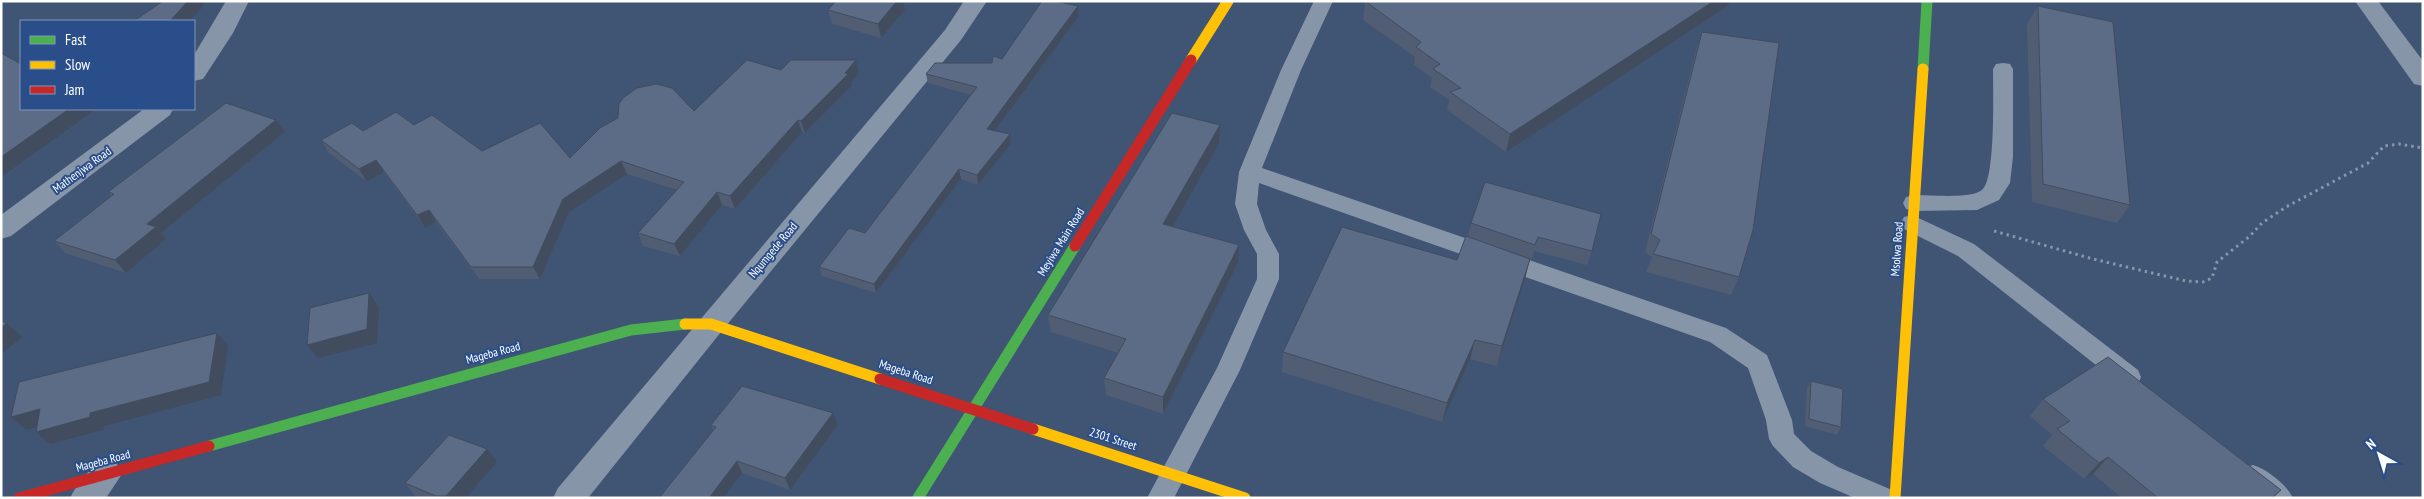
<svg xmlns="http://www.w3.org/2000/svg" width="2424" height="499" font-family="'PT Sans Narrow',sans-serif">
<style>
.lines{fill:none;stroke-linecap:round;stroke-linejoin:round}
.path{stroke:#8795a9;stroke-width:3;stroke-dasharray:2.5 4;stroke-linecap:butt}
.lane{fill:#8795a9;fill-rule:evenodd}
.street{fill:#8795a9;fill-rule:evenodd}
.fast{stroke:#4caf50;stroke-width:11}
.slow{stroke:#ffc107;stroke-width:11}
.jam{stroke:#c62828;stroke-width:11}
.wall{fill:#505d73}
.shaded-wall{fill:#414c5e}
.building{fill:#5d6c86;stroke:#414c5e}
.labels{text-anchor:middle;stroke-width:4;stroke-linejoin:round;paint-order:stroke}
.street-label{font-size:12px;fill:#fff;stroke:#2a4e8a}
</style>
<rect width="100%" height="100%" fill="#405474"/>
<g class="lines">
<polyline class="path" points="1994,231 2093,259 2186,281 2203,282 2212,278 2217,262 2250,236 2262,223 2286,207 2368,163 2384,146 2399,144 2423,148"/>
<g class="lane">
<polygon points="1314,1 1333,1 1301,70 1262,168 1726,328 1767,355 1792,420 1794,434 1811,451 1838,467 1892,490 1896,498 1855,498 1820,483 1793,467 1773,446 1769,439 1766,420 1748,368 1710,342 1259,183 1257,204 1266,230 1279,254 1279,279 1240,370 1174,498 1147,498 1217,368 1257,279 1257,254 1244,230 1235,204 1239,172 1281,70"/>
<path d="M2003,63L2010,64L2013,69V157L2010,183L1999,200L1977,210L1914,211L1906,209L1903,203L1906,197L1914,195C1930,195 1971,199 1982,190C1996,180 1993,89 1993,69L1996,64Z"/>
<polygon points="1912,215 1974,244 2138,370 2141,377 2138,384 2129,387 2120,384 1958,256 1904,229 1901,223 1904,217"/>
<path d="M2253,465C2268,470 2286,484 2293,498C2269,498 2252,499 2240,476L2244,468Z"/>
</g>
<g class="street">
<polygon points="226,1 249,1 233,33 203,79 194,81 194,55"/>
<polygon points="964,1 987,1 961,40 721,332 588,498 553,498 558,488 945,30"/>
<polygon points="2355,1 2378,1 2423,61 2423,86 2414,84"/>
<polygon points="144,109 173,109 170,115 11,236 1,239 1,215"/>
<path d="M106,461L117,464L122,474L106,498H70C78,482 90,466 106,461Z"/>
</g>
<g class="fast">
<polyline points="1923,69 1927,1"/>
<polyline points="209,446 631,330 685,324"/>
<polyline points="918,498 1075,246"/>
</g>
<g class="slow">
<polyline points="1191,60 1228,1"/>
<polyline points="685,324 711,324 880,379"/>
<polyline points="1033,429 1245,498"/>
<polyline points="1895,498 1923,69"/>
</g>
<g class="jam">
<polyline points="1075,246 1191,60"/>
<polyline points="880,379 1033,429"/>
<polyline points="19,498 209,446"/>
</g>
</g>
<g class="wall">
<polygon points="836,1 903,1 905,10 881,38 832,24 828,10"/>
<polygon points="1365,1 1728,6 1506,152 1447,110 1449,100 1430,87 1432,78 1414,65 1415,57 1363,20"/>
<polygon points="1078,6 1079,16 995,131 1010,134 1011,144 978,185 961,179 876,293 822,276 819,267 865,233 971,95 928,83 926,74 992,63 1002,59"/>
<polygon points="2038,6 2130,205 2117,223 2032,202 2027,24"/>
<polygon points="1702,32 1739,277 1731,295 1646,272 1652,257 1645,252 1696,50"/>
<polygon points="856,60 859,73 851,83 852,86 805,133 802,132 735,209 722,205 680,256 643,246 638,233 677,190 627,174 569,212 540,279 479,279 436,222 425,228 384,172 367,182 329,153 321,140 363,131 414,125 482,151 570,158 694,111 781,70"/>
<polygon points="276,120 285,132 161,233 166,239 126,273 65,253 54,241 111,196 108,192"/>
<polygon points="1219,144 1172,226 1238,263 1163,414 1106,395 1104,378 1118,353 1051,332 1048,315"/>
<polygon points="1485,182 1592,251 1587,265 1534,251 1532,259 1468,237 1471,223"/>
<polygon points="1457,260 1525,279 1497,366 1470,359 1442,422 1282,372 1283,352"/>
<polygon points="1811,381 1841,427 1837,435 1805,426 1807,388"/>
<polygon points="2043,399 2281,490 2273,498 2122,498 2093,474 2084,479 2043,446 2052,435 2030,416"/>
<polygon points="833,413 838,425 790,490 742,473 713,430 711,425"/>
<polygon points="497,462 466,498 418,498 415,496 405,483"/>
</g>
<g class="shaded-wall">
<polygon points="188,1 201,1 204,5 190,21 170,21"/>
<polygon points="897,1 903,1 905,10 881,38 878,24"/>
<polygon points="1714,1 1729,1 1728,6 1506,152 1510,134"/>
<polygon points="1078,6 1079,16 989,139 987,129"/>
<polygon points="856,60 859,73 851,83 852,86 805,133 801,121"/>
<polygon points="69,109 96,109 1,177 1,157"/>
<polygon points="276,120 285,132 161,233 166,239 126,273 115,260 147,224"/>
<polygon points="798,120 802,132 735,209 730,196"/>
<polygon points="1220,125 1219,144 1164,242 1163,224"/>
<polygon points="1010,134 1011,144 978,185 977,175"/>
<polygon points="376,160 384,172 367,182 359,169"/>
<polygon points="621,161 627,174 569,212 540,279 533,267 563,199"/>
<polygon points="959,169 961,179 876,293 874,284"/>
<polygon points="717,192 722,205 680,256 674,244"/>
<polygon points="429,210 436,222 425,228 417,215"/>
<polygon points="1239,245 1238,263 1163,414 1163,397"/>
<polygon points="1530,259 1525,279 1497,366 1502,346"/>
<polygon points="369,293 379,307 377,343 318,358 307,345"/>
<polygon points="7,323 22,337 1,354 1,328"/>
<polygon points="217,333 228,346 221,395 104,426 103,430 50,444 36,432 90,413"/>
<polygon points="1475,340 1470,359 1442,422 1447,403"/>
<polygon points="40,409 55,422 26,430 11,417"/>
<polygon points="833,413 838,425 790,490 785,478"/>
<polygon points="487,449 497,462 466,498 447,498 446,496"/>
<polygon points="2108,457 2093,474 2084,479 2099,463"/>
<polygon points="737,461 742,473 723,498 709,498"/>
</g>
<g class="building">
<polygon points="163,1 188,1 170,21 134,21"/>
<polygon points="836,1 897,1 878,24 828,10"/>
<polygon points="1042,1 1055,1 1078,6 987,129 1010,134 977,175 959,169 874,284 819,267 849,228 865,233 977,87 926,74 935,63 992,63 993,56 1002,59"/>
<polygon points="1365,1 1714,1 1510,134 1450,92 1461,88 1433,69 1440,64 1416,47 1421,42"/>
<polygon points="2038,6 2113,22 2130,205 2043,184"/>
<polygon points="1702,32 1779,43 1753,230 1739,277 1653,254 1660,240 1651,234"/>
<polygon points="1,53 21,64 21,109 69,109 1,157"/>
<polygon points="747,60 781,70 791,60 856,60 845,73 848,74 801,121 798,120 730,196 717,192 674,244 638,233 684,182 621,161 563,199 533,267 471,267 429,210 417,215 376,160 359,169 321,140 352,123 363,131 396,112 414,125 432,115 482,151 540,123 570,158 600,128 618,118 619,104 623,98 637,88 656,84 672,88 694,111"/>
<polygon points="226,103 276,120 147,224 156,227 115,260 54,241 114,194 108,192"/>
<polygon points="1172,113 1220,125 1163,224 1239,245 1163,397 1104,378 1126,339 1048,315"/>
<polygon points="1485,182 1601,214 1592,251 1538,237 1535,245 1471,223"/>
<polygon points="1342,227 1457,260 1466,236 1530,259 1502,346 1475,340 1447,403 1283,352"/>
<polygon points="369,293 367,329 307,345 310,308"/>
<polygon points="1,321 7,323 1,328"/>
<polygon points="217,333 209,382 90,413 90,417 36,432 40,409 11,417 19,382"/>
<polygon points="2108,357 2281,490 2272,498 2158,498 2108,457 2099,463 2057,429 2070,421 2043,399"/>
<polygon points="1811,381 1843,389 1841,427 1809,419"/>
<polygon points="742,386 833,413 785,478 737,461 709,498 659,498 716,427 711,425"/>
<polygon points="449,435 487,449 446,496 436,496 405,483"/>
</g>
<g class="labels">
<g class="street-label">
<text transform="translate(82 170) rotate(-36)" y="4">Mathenjwa Road</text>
<text transform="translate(1061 242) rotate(-58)" y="4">Meyiwa Main Road</text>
<text transform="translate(1897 249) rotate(-86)" y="4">Msolwa Road</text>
<text transform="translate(773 250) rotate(-50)" y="4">Nqumgede Road</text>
<text transform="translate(493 353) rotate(-15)" y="4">Mageba Road</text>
<text transform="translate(906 372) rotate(18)" y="4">Mageba Road</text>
<text transform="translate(1113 439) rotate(18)" y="4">2301 Street</text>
<text transform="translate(103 461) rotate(-15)" y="4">Mageba Road</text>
</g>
</g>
<rect width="2424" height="499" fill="none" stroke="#ffffff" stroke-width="5"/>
<rect x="20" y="20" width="175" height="90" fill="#2a4e8a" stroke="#7f95b9"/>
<rect x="30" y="36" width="25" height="8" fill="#4caf50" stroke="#7f95b9"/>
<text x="65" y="45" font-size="15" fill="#ffffff">Fast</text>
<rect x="30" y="61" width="25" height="8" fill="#ffc107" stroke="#7f95b9"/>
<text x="65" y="70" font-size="15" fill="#ffffff">Slow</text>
<rect x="30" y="86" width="25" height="8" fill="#c62828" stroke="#7f95b9"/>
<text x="65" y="95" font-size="15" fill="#ffffff">Jam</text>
<g transform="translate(2379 454) rotate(321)" stroke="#2a4e8a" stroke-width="4" paint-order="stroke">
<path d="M0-4L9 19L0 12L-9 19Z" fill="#ffffff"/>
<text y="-8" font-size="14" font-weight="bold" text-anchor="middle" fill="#ffffff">N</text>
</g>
</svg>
